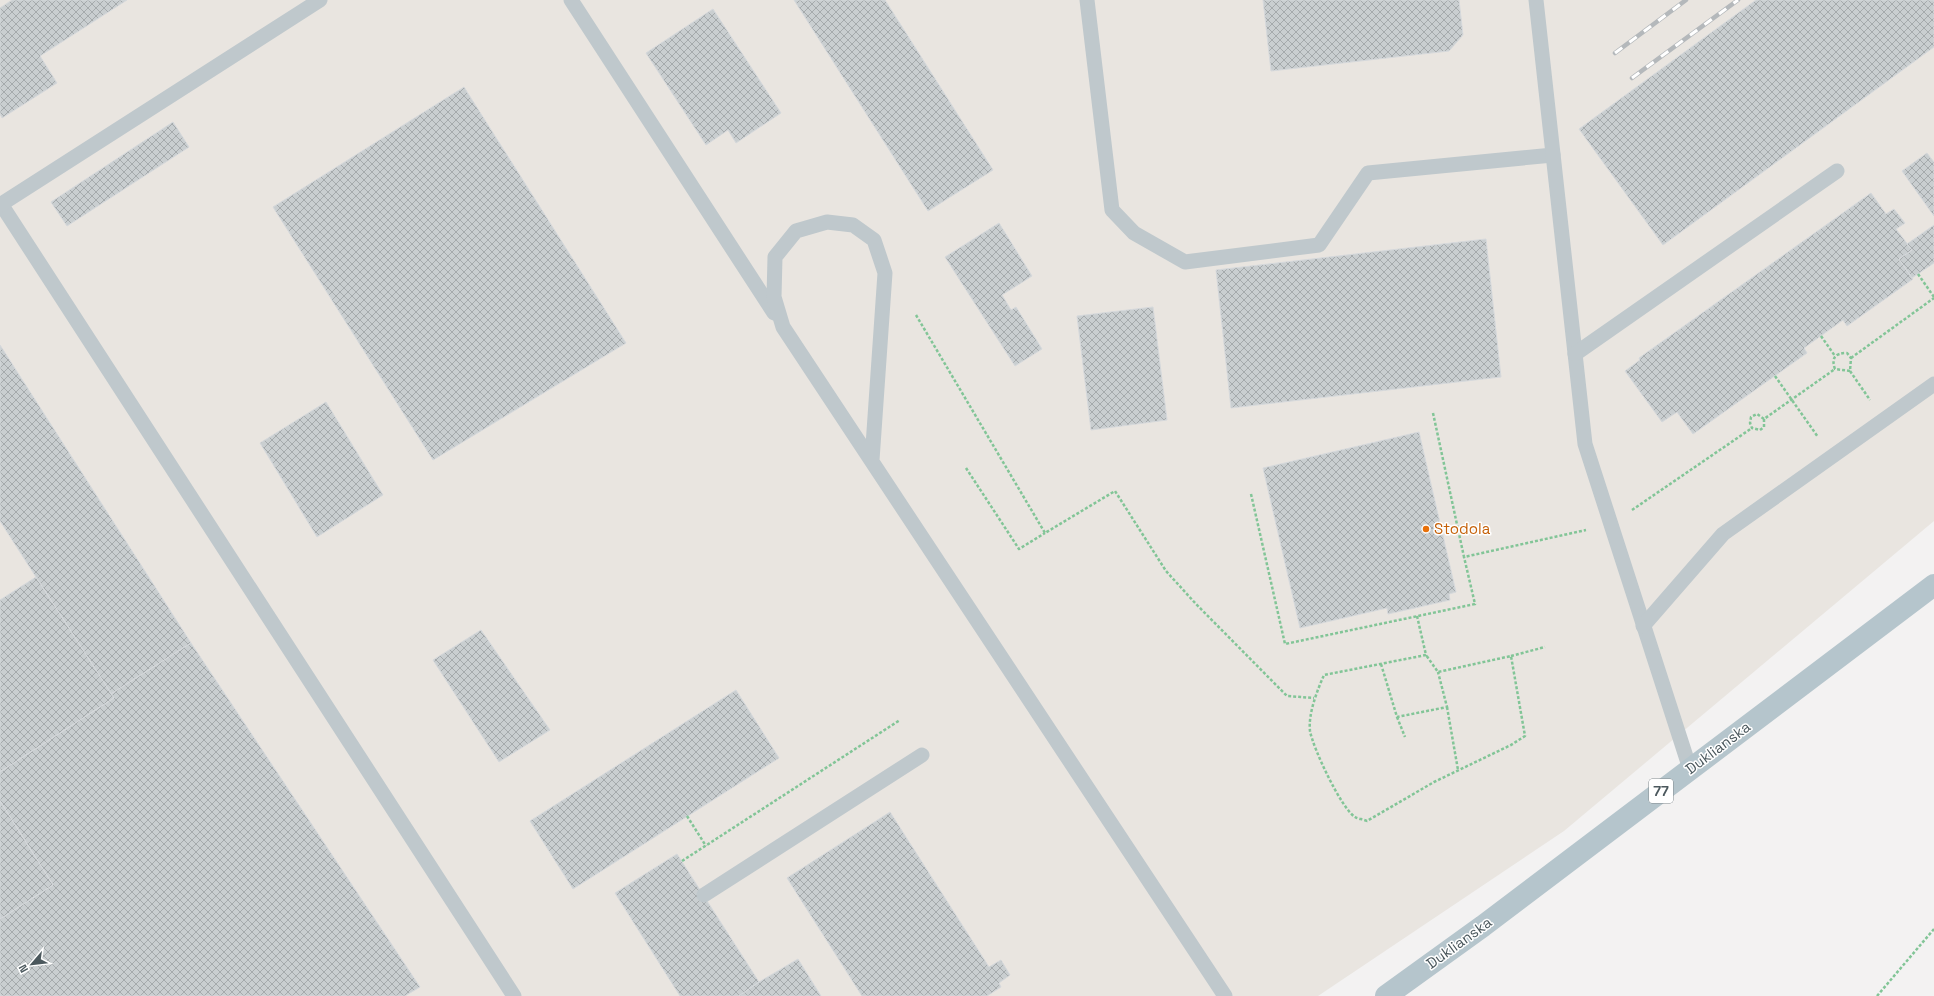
<svg xmlns="http://www.w3.org/2000/svg" width="1934" height="996" font-family="'Space Grotesk',sans-serif">
<style>
.commercial{fill:#e9e5e0}
.building{fill:url(#building-cross-hatch);stroke:#d6d9dc}
.lines{fill:none;stroke-linecap:round;stroke-linejoin:round}
.path{stroke:#82c597;stroke-width:2.5;stroke-dasharray:3 2;stroke-linecap:butt}
.lane{stroke:#bfc8cc;stroke-width:15}
.primary{stroke:#b5c5cc;stroke-width:22}
.rail-casing{stroke:#b4b8bb;stroke-width:4.5}
.rail{stroke:#fff;stroke-width:3;stroke-dasharray:9;stroke-linecap:butt}
.food-dot{fill:#e8710a;stroke:#fff;stroke-width:1.5}
.labels{text-anchor:middle;stroke-width:3;stroke-linejoin:round;paint-order:stroke}
.shield{fill:#fff;stroke:#818a8e;stroke-width:1}
.shield-label{font-size:14px;font-weight:bold;fill:#4b585d}
.food-label{font-size:15px;fill:#c56008;stroke:#fff;text-anchor:start}
.street-label{font-size:15px;fill:#4b585d;stroke:#fff}
</style>
<defs>
<pattern id="building-cross-hatch" width="8" height="8" patternUnits="userSpaceOnUse"><rect width="8" height="8" fill="#c9ced0"/><path d="M0 0l8 8M0 8l8-8" fill="none" stroke="#a5aaac"/></pattern>
</defs>
<rect width="100%" height="100%" fill="#f3f2f2"/>
<polygon class="commercial" points="0,0 1934,0 1934,521 1564,831 1318,996 0,996"/>
<g class="building">
<polygon points="12,0 127,0 40,56 57,83 2,118 0,114 0,8"/>
<polygon points="794,0 885,0 993,170 928,211"/>
<polygon points="1263,0 1459,0 1463,35 1449,51 1271,71"/>
<polygon points="1756,0 1934,0 1934,47 1663,245 1579,129"/>
<polygon points="713,9 781,113 736,143 728,130 706,145 646,53"/>
<polygon points="464,87 626,343 433,460 273,207"/>
<polygon points="173,122 189,147 67,226 51,202"/>
<polygon points="1927,153 1934,162 1934,216 1902,171"/>
<polygon points="1871,193 1886,214 1894,209 1905,223 1896,229 1912,250 1899,259 1913,279 1847,326 1843,320 1804,348 1807,353 1693,434 1677,412 1662,422 1625,371 1640,360 1639,358"/>
<polygon points="999,223 1032,276 1002,295 1011,310 1016,307 1042,349 1015,366 945,257"/>
<polygon points="1934,225 1934,263 1912,278 1899,259 1912,250 1907,244"/>
<polygon points="1486,239 1501,377 1231,408 1216,270"/>
<polygon points="1153,307 1167,420 1091,430 1077,316"/>
<polygon points="0,345 191,643 111,694 0,521"/>
<polygon points="326,402 383,495 317,537 260,443"/>
<polygon points="1419,432 1456,592 1449,594 1450,600 1388,614 1387,608 1300,628 1263,468"/>
<polygon points="36,577 114,698 0,772 0,600"/>
<polygon points="481,630 550,730 499,762 433,660"/>
<polygon points="191,643 420,987 405,996 0,996 0,919 53,885 0,801 0,772 114,698 111,694"/>
<polygon points="736,690 779,758 573,889 530,821"/>
<polygon points="0,801 53,885 0,919"/>
<polygon points="890,812 989,967 1001,960 1010,975 999,983 1001,987 987,996 862,996 787,878"/>
<polygon points="677,854 759,982 739,996 680,996 615,893"/>
<polygon points="798,959 821,996 739,996 759,982"/>
</g>
<g class="lines">
<g class="path">
<polyline points="1918,274 1934,297"/>
<polyline points="916,315 1045,533 1115,491 1166,571 1196,604 1287,696 1314,698"/>
<polyline points="1821,336 1835,356"/>
<polyline points="1851,358 1934,298"/>
<path d="M1850,371L1835,369C1831,358 1835,353 1847,353L1851,358L1850,371L1870,400"/>
<polyline points="1775,376 1818,437"/>
<polyline points="1433,413 1464,557 1586,530"/>
<polyline points="1764,419 1764,427 1760,430 1752,428 1750,423 1751,417 1757,414 1764,419 1835,369"/>
<polyline points="966,468 1019,549 1045,533"/>
<polyline points="1251,494 1285,644 1475,604 1464,557"/>
<polyline points="1632,510 1752,428"/>
<path d="M1417,616L1426,655L1324,675C1317,691 1308,714 1310,731C1313,748 1341,808 1355,817C1358,819 1363,819 1367,821L1434,782L1511,745L1525,736L1511,656L1438,672L1426,655"/>
<polyline points="1511,656 1545,647"/>
<polyline points="1381,664 1397,717 1447,707 1438,672"/>
<polyline points="1447,707 1458,770"/>
<polyline points="1397,717 1405,737"/>
<polyline points="687,816 706,846"/>
<polyline points="682,861 900,720"/>
<polyline points="1877,996 1934,929"/>
</g>
<g class="lane">
<polyline points="571,0 774,313"/>
<polyline points="1087,0 1112,210 1134,233 1185,262 1319,245 1368,173 1553,155"/>
<polyline points="1536,0 1585,444 1690,769"/>
<polyline points="1,204 514,996"/>
<polyline points="0,205 320,0"/>
<polyline points="1575,354 1837,171"/>
<polyline points="872,460 885,273 874,240 853,225 827,222 796,231 775,257 774,297 783,327 1225,996"/>
<polyline points="1643,626 1723,534 1934,384"/>
<polyline points="704,895 922,755"/>
</g>
<polyline class="primary" points="1386,996 1483,926 1934,585"/>
<g class="rail-casing">
<g id="rail">
<polyline points="1615,53 1686,0"/>
<polyline points="1632,78 1738,0"/>
</g>
</g>
<use href="#rail" class="rail"/>
</g>
<circle class="food-dot" cx="1426" cy="529" r="4"/>
<g class="labels">
<rect class="shield" x="1649" y="779" width="24" height="24" rx="3"/>
<g class="shield-label">
<text x="1661" y="796">77</text>
</g>
<g class="food-label">
<text x="1434" y="534">Stodola</text>
</g>
<g class="street-label">
<text transform="translate(1718 748) rotate(-37)" y="5">Duklianska</text>
<text transform="translate(1459 943) rotate(-36)" y="5">Duklianska</text>
</g>
</g>
<g transform="translate(32 964) rotate(242)" stroke="#ffffff" stroke-width="3" paint-order="stroke">
<path d="M0-3L7 15L0 10L-7 15Z" fill="#4b585d"/>
<text y="-6" font-size="11" font-weight="bold" text-anchor="middle" fill="#4b585d">N</text>
</g>
</svg>
